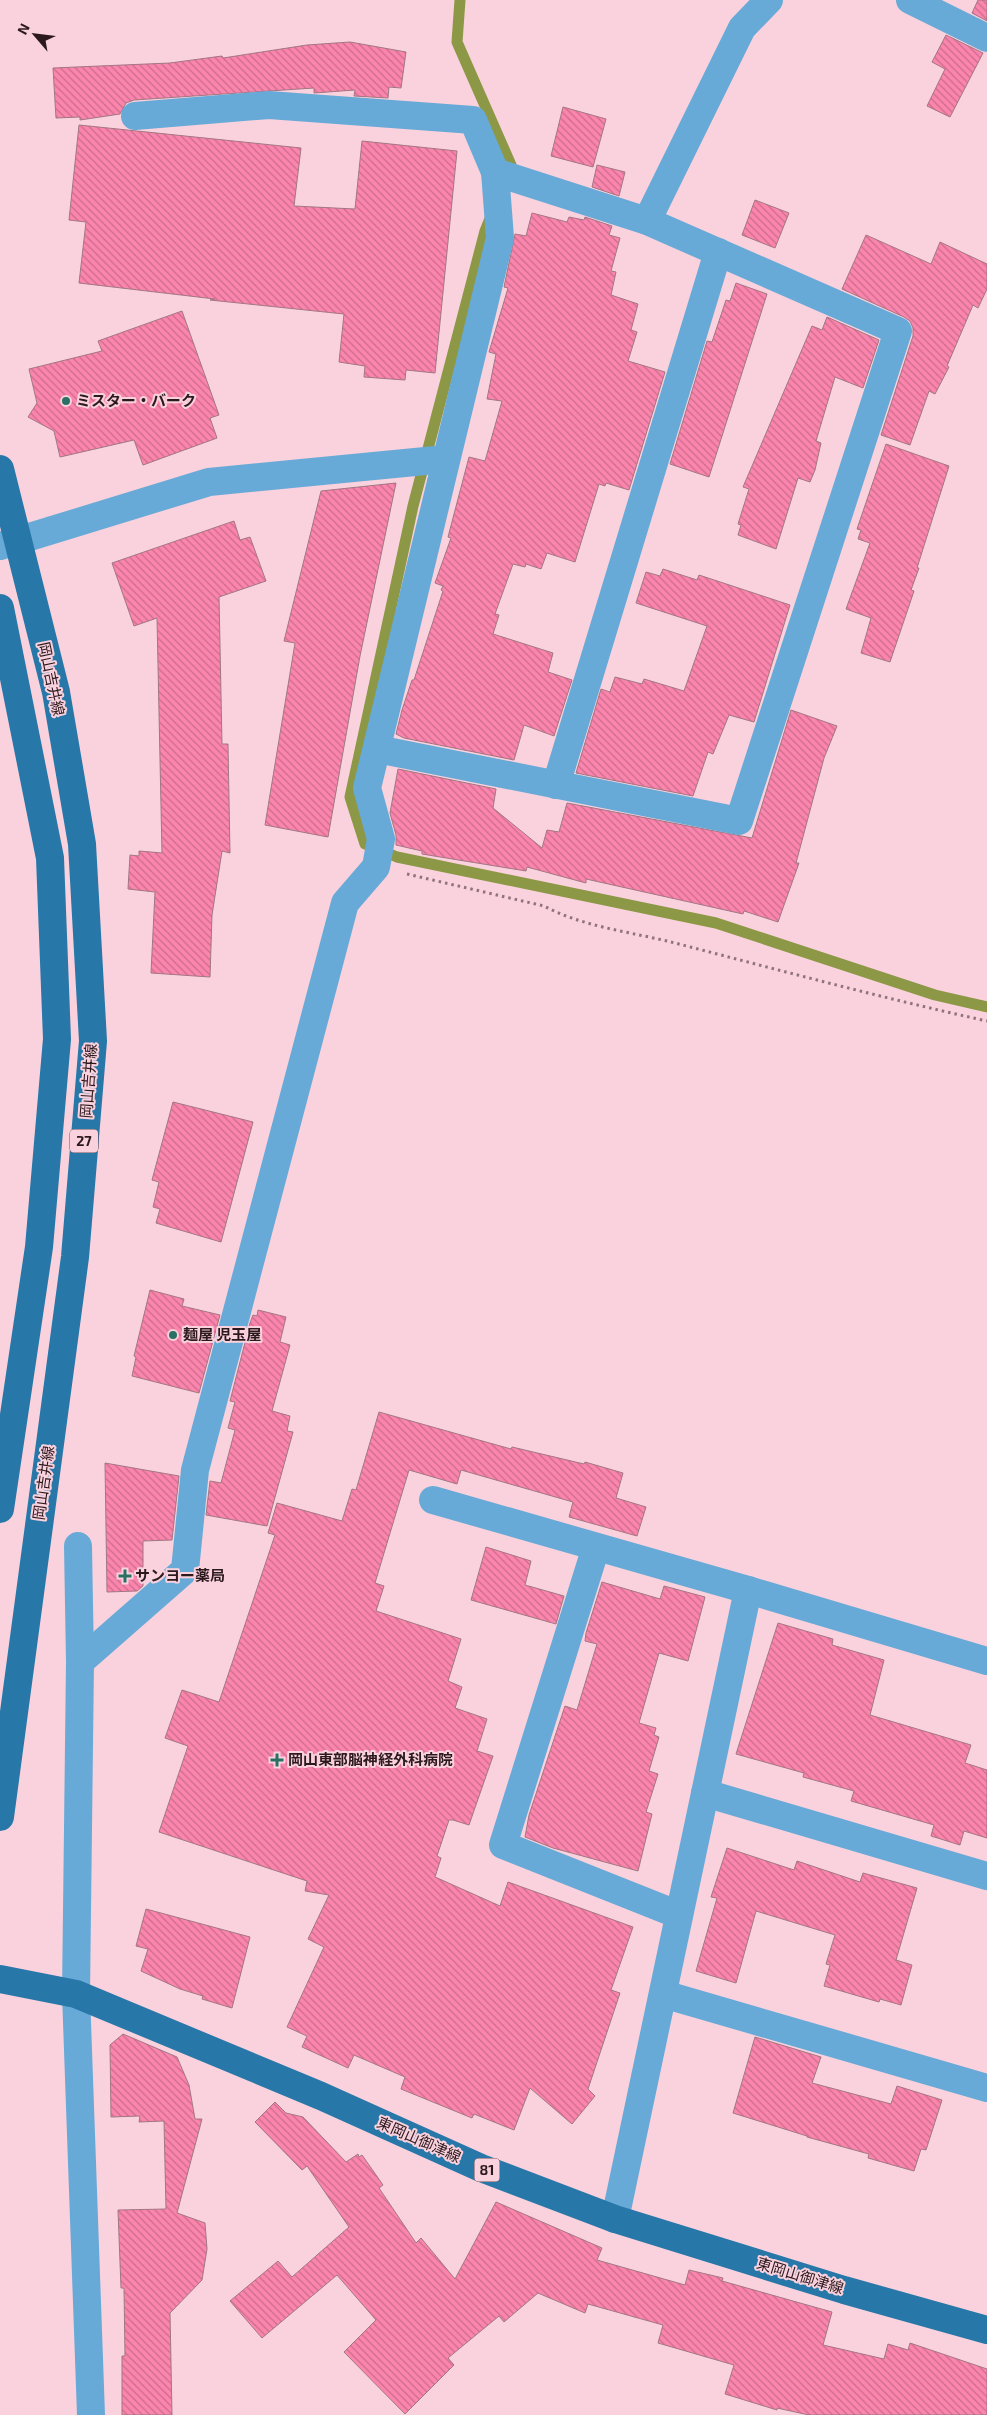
<svg xmlns="http://www.w3.org/2000/svg" width="987" height="2415" font-family="'Exo 2','Noto Sans JP',sans-serif">
<style>
.lines{fill:none;stroke-linecap:round;stroke-linejoin:round}
.stream{stroke:#8c9845;stroke-width:11}
.building{fill:url(#building-back-hatch);stroke:#a37683}
.path{stroke:#90737b;stroke-width:3;stroke-dasharray:2.5 4;stroke-linecap:butt}
.minor{stroke:#68aad7;stroke-width:28}
.tertiary{stroke:#68aad7;stroke-width:28}
.primary{stroke:#2777a8;stroke-width:28}
.poi-dot{fill:#2b7064;stroke:#fad2dd;stroke-width:2}
.labels{text-anchor:middle;stroke-width:4;stroke-linejoin:round;paint-order:stroke}
.shield{fill:#fad2dd;stroke:#695057;stroke-width:1}
.shield-label{font-size:14px;font-weight:bold;fill:#2b191e}
.poi-label{font-size:15px;font-weight:bold;fill:#2b191e;stroke:#fad2dd;text-anchor:start}
.street-label{font-size:15px;fill:#2b191e;stroke:#fad2dd}
</style>
<defs>
<pattern id="building-back-hatch" width="6" height="6" patternUnits="userSpaceOnUse" patternTransform="scale(1.25)"><rect width="6" height="6" fill="#fb85ad"/><path d="M-1 5l2 2M0 0l6 6M5-1l2 2" fill="none" stroke="#cb6c8c"/></pattern>
</defs>
<rect width="100%" height="100%" fill="#fad2dd"/>
<g class="lines">
<g class="stream">
<polyline points="460,0 457,42 511,165 507,176"/>
<polyline points="491,216 485,231 413,506 350,797 365,844 397,857 716,923 935,995 987,1007"/>
</g>
</g>
<g class="building">
<polygon points="978,0 987,0 987,21 972,13"/>
<polygon points="946,35 983,53 950,117 927,106 945,69 932,62"/>
<polygon points="350,42 406,52 401,88 389,87 388,98 354,96 355,90 314,93 314,88 134,100 126,103 120,114 80,120 80,117 56,118 53,68 170,63 222,56 223,58 307,45"/>
<polygon points="563,107 606,119 593,167 551,156"/>
<polygon points="79,125 301,148 294,206 355,209 362,141 457,151 435,373 406,370 405,380 364,377 365,366 339,362 344,314 210,300 215,299 79,283 86,222 69,220"/>
<polygon points="597,165 625,172 619,196 592,187"/>
<polygon points="755,200 789,213 775,248 742,235"/>
<polygon points="532,213 567,222 569,217 584,220 585,217 612,226 609,235 620,238 611,271 616,272 611,295 638,304 631,330 637,332 628,361 665,372 629,490 606,483 605,486 599,484 575,562 547,553 541,569 526,564 525,567 513,564 495,614 499,615 493,634 553,653 548,672 572,680 554,736 524,725 514,760 404,738 396,734 402,710 412,680 414,680 443,591 441,590 443,586 435,583 451,538 448,537 469,457 485,461 502,401 487,399 496,354 489,352 508,288 504,287 515,234 526,236"/>
<polygon points="866,235 931,264 940,242 987,264 987,289 978,308 973,305 947,366 949,367 935,394 929,391 910,445 881,435 913,336 913,328 910,321 904,317 842,289"/>
<polygon points="736,283 767,294 709,477 670,464 707,341 712,342 726,300 730,301"/>
<polygon points="182,311 219,415 210,418 217,438 143,465 134,440 60,457 54,431 28,417 37,403 29,369 102,351 98,341"/>
<polygon points="827,317 879,340 863,388 835,377 816,441 821,443 815,470 810,482 798,478 776,549 738,535 741,525 738,524 749,489 743,487 812,326 822,330"/>
<polygon points="886,444 949,466 917,568 919,568 911,590 914,591 890,662 861,653 871,618 846,609 870,543 858,539 861,530 857,529"/>
<polygon points="396,483 360,656 328,837 265,825 295,643 284,641 321,491"/>
<polygon points="234,521 240,540 250,537 266,581 219,597 222,744 228,744 230,853 222,851 212,915 210,977 151,973 155,892 128,889 130,855 139,856 139,851 162,853 157,618 134,626 112,563"/>
<polygon points="663,569 697,580 699,575 790,605 754,722 729,715 713,754 708,752 693,796 576,773 601,689 610,692 615,677 642,684 644,679 684,691 707,626 636,603 646,572 660,576"/>
<polygon points="791,710 837,726 824,758 796,863 799,863 778,922 744,911 743,914 586,879 586,883 527,867 526,871 422,854 422,851 396,845 396,835 390,813 398,769 496,789 493,808 542,848 547,830 559,832 567,803 752,838"/>
<polygon points="173,1102 253,1122 221,1242 156,1223 160,1209 153,1207 159,1182 152,1180"/>
<polygon points="150,1290 184,1299 182,1306 220,1315 199,1393 132,1376 136,1357 134,1356"/>
<polygon points="258,1310 286,1317 280,1342 290,1345 272,1411 290,1416 287,1431 293,1432 267,1526 206,1515 210,1481 221,1483 235,1430 228,1428 235,1402 230,1401 250,1323 253,1315 257,1316"/>
<polygon points="379,1412 511,1449 512,1447 584,1464 585,1462 623,1473 616,1498 646,1507 637,1536 569,1517 573,1502 461,1470 457,1484 409,1470 375,1583 384,1586 376,1611 461,1639 448,1681 462,1687 455,1708 487,1719 477,1751 493,1756 469,1825 453,1820 449,1820 437,1856 441,1858 435,1877 500,1906 508,1882 633,1927 611,1990 620,1993 588,2089 595,2096 572,2124 530,2088 514,2130 474,2114 472,2118 401,2089 405,2077 354,2055 348,2068 302,2047 307,2036 287,2027 324,1947 308,1939 329,1895 305,1891 307,1881 159,1832 188,1746 165,1738 182,1690 219,1702 275,1535 268,1533 277,1503 342,1521 352,1489 356,1490"/>
<polygon points="105,1463 179,1476 172,1540 143,1541 143,1586 137,1591 107,1592"/>
<polygon points="486,1547 531,1561 525,1585 564,1596 556,1624 471,1600"/>
<polygon points="602,1582 660,1599 664,1586 705,1597 688,1661 659,1653 639,1723 656,1728 654,1735 659,1737 649,1771 658,1774 646,1812 652,1814 638,1871 553,1848 525,1837 529,1815 565,1706 577,1710 597,1644 585,1641 586,1633"/>
<polygon points="778,1623 833,1639 832,1645 884,1660 870,1715 971,1745 965,1763 987,1770 987,1838 964,1831 960,1845 931,1836 934,1825 851,1801 854,1791 803,1777 804,1773 736,1754"/>
<polygon points="727,1848 794,1870 797,1861 860,1882 863,1873 917,1888 896,1960 912,1965 901,2005 880,1999 879,2002 824,1986 830,1965 826,1964 835,1935 756,1911 736,1983 696,1971 717,1898 711,1897"/>
<polygon points="146,1909 250,1937 232,2008 202,1999 203,1996 180,1989 141,1971 148,1949 136,1946"/>
<polygon points="123,2034 177,2057 189,2085 195,2119 202,2119 177,2213 205,2223 207,2249 202,2280 170,2313 172,2415 122,2415 122,2356 125,2356 124,2288 121,2288 118,2210 166,2209 164,2121 139,2122 140,2116 111,2117 110,2045"/>
<polygon points="755,2037 821,2057 812,2083 891,2104 897,2086 942,2100 926,2150 921,2149 914,2171 868,2158 869,2154 807,2137 807,2136 733,2113"/>
<polygon points="275,2102 286,2113 303,2117 346,2162 358,2154 359,2157 362,2155 383,2185 379,2188 416,2243 421,2238 455,2279 496,2202 602,2248 597,2260 685,2285 689,2270 723,2278 722,2281 832,2312 823,2345 884,2359 888,2344 908,2350 910,2343 987,2369 987,2415 809,2415 777,2408 777,2410 725,2394 734,2365 658,2343 663,2325 588,2304 585,2313 538,2293 504,2322 499,2316 448,2358 454,2365 405,2414 344,2352 376,2320 337,2275 262,2338 230,2301 278,2261 292,2277 349,2227 307,2166 302,2170 255,2122"/>
</g>
<g class="lines">
<path class="path" d="M407,874L544,906C583,927 632,932 675,943C779,970 882,998 987,1021"/>
<g class="minor">
<polyline points="910,0 987,38"/>
<polyline points="647,221 742,28 769,0"/>
<polyline points="0,546 209,482 446,459"/>
<polyline points="377,749 739,821 898,331 647,221 495,172"/>
<polyline points="556,785 718,252"/>
<polyline points="433,1500 748,1590 987,1661"/>
<polyline points="78,1546 80,1662"/>
<polyline points="596,1547 503,1845 679,1915"/>
<polyline points="705,1793 987,1876"/>
<polyline points="76,1994 80,1662 185,1570 195,1470 345,903 376,867 381,839 367,788 500,238 495,172 473,120 269,105 135,116"/>
<polyline points="663,1994 987,2088"/>
<polyline points="615,2219 748,1590"/>
</g>
<polyline class="tertiary" points="76,1994 91,2415"/>
<g class="primary">
<polyline points="0,469 56,692 82,844 93,1041 75,1257 0,1817"/>
<polyline points="0,608 50,858 57,1039 39,1247 0,1509"/>
<polyline points="0,1979 76,1994 321,2096 481,2168 615,2219 844,2290 987,2330"/>
</g>
</g>
<g class="poi-dot">
<circle cx="66" cy="401" r="5"/>
<circle cx="173" cy="1335" r="5"/>
<path d="M122.5 1568.5h5v5h5v5h-5v5h-5v-5h-5v-5h5z"/>
<path d="M274.5 1752.5h5v5h5v5h-5v5h-5v-5h-5v-5h5z"/>
</g>
<g class="labels">
<g class="shield">
<rect x="70" y="1129.5" width="28" height="23" rx="4"/>
<rect x="474.5" y="2158.5" width="25" height="23" rx="4"/>
</g>
<g class="shield-label">
<text x="84" y="1146">27</text>
<text x="487" y="2175">81</text>
</g>
<g class="poi-label">
<text x="76" y="406">ミスター・バーク</text>
<text x="183" y="1340">麺屋 児玉屋</text>
<text x="135" y="1581">サンヨー薬局</text>
<text x="288" y="1765">岡山東部脳神経外科病院</text>
</g>
<g class="street-label">
<text transform="translate(51 679) rotate(78)" y="5">岡山吉井線</text>
<text transform="translate(89 1081) rotate(-86)" y="5">岡山吉井線</text>
<text transform="translate(44 1483) rotate(-82)" y="5">岡山吉井線</text>
<text transform="translate(419 2140) rotate(24)" y="5">東岡山御津線</text>
<text transform="translate(800 2276) rotate(17)" y="5">東岡山御津線</text>
</g>
</g>
<g transform="translate(35 35) rotate(298)" stroke="#fad2dd" stroke-width="4" paint-order="stroke">
<path d="M0-4L9 19L0 12L-9 19Z" fill="#2b191e"/>
<text y="-8" font-size="14" font-weight="bold" text-anchor="middle" fill="#2b191e">N</text>
</g>
</svg>
